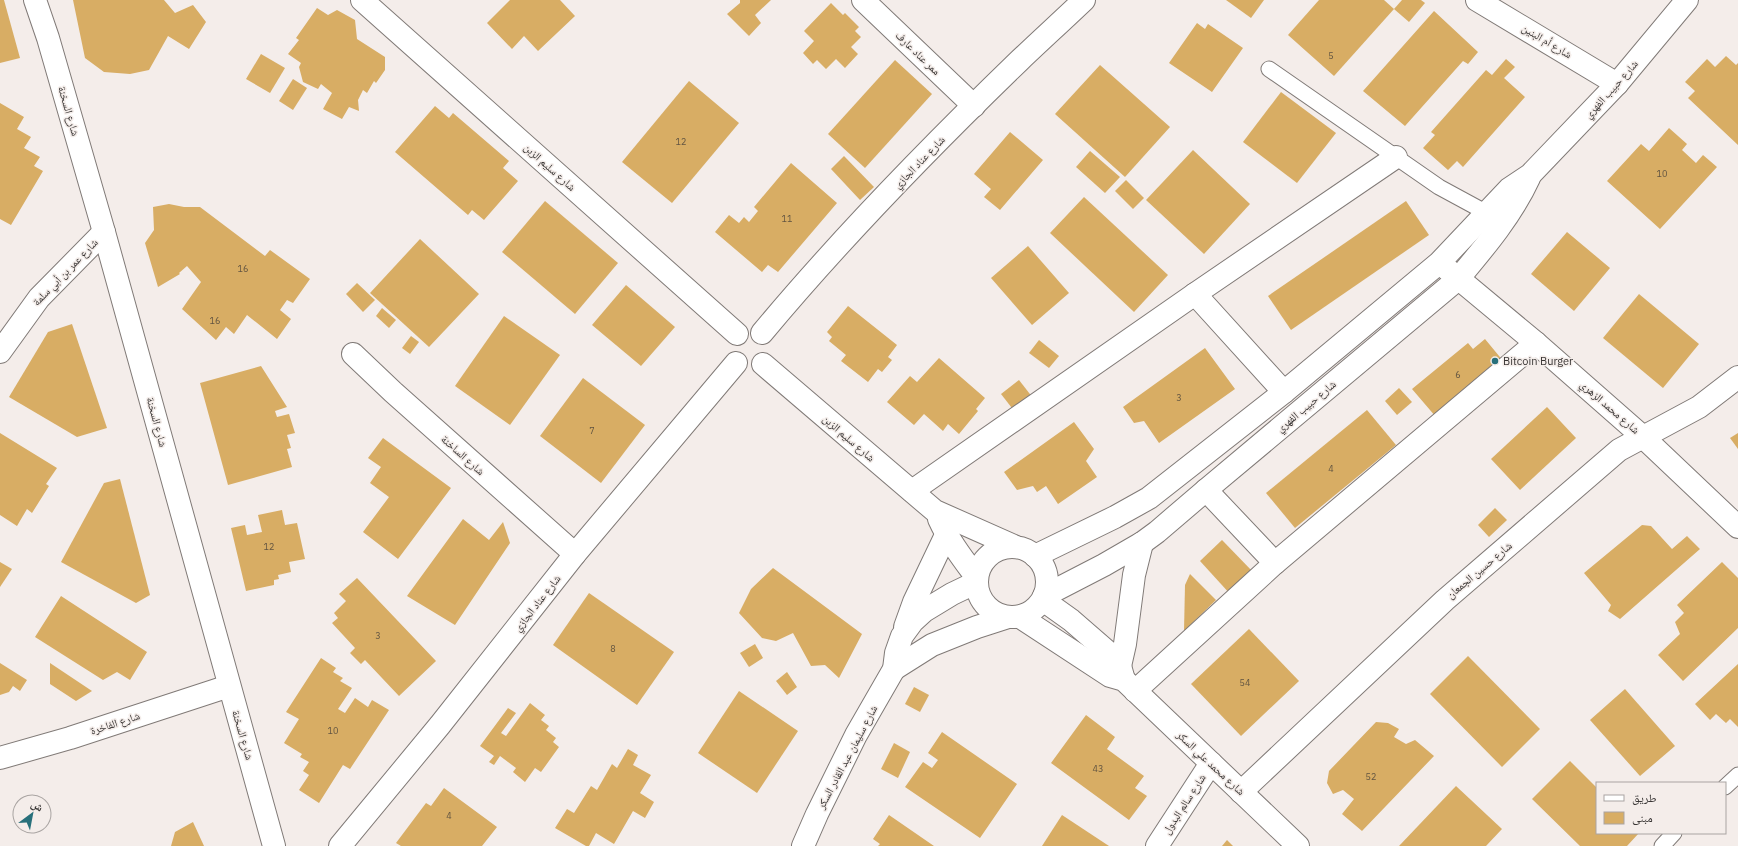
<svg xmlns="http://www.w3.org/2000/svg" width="1738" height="846" font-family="'IBM Plex Sans','Noto Naskh Arabic',sans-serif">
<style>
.building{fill:#d8ad64}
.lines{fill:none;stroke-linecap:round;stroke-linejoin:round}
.lane-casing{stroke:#807a77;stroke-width:17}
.street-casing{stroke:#807a77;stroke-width:24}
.secondary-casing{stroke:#807a77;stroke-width:24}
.lane{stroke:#fff;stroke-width:15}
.street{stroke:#fff;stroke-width:22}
.secondary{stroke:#fff;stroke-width:22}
.poi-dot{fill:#28707b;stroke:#f4edea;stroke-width:1.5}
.labels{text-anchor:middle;stroke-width:3;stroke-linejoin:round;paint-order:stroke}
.number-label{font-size:9px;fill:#615441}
.street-label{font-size:11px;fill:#393635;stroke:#f4edea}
.poi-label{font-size:11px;fill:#393635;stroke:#f4edea;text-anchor:start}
</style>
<rect width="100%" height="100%" fill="#f4edea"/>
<g class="building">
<polygon points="0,0 4,0 20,58 0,63"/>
<polygon points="73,0 164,0 175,13 193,5 206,22 189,49 168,36 149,70 130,74 104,72 85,58"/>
<polygon points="510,0 560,0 575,16 538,51 524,36 512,49 487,23"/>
<polygon points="740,0 771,0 755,15 761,23 749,36 727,14 740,3"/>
<polygon points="1226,0 1264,0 1251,18"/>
<polygon points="1319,0 1384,0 1394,9 1334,76 1288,35"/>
<polygon points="1402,0 1421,0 1425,3 1409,22 1394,9"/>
<polygon points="831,3 843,15 845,13 859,27 855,31 861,37 851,47 858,54 845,68 836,59 826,69 817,60 813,64 803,53 814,41 804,31"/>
<polygon points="317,8 328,15 337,10 355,20 357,39 385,57 385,70 376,83 374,81 367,93 363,90 358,100 359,111 349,107 342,119 323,109 332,93 321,84 318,89 303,82 299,67 301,63 288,54 299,40 296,38"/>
<polygon points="1434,11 1478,52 1468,64 1463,61 1405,126 1363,91"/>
<polygon points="1197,23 1205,29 1208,24 1243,48 1212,92 1169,63"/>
<polygon points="261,54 285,68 270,93 246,79"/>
<polygon points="1726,56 1736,65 1738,63 1738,145 1688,98 1695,91 1685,82 1707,59 1715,67"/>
<polygon points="1506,59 1515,67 1504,78 1525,97 1463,167 1457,161 1448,170 1423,148 1435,135 1431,132 1486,70 1492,75"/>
<polygon points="895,60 932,94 865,168 828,134"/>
<polygon points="1100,65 1170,127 1125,177 1055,114"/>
<polygon points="293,79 307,88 293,110 279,101"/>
<polygon points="689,81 739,123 672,203 622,162"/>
<polygon points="1281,92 1336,133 1297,183 1243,142"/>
<polygon points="0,103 24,117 17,129 31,137 24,148 40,157 34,166 43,171 11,225 0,219"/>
<polygon points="435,106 449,118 453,113 509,161 503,168 518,181 484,220 472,210 468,215 395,152"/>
<polygon points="1669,128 1687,144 1682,150 1696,163 1703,155 1717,167 1660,229 1607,181 1641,144 1649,151"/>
<polygon points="1010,132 1043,160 1000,210 984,197 991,189 974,174"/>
<polygon points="1193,150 1250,204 1204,254 1146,200"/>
<polygon points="1090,151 1120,177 1105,193 1076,167"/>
<polygon points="844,156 874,187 860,200 831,169"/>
<polygon points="791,163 837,203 778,272 768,265 762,272 715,232 729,215 739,223 744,217 749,222 758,211 754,207"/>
<polygon points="1126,180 1144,198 1133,209 1115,191"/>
<polygon points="1084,197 1168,275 1134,312 1050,233"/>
<polygon points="545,201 618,263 575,314 502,252"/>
<polygon points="1406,201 1429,235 1291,330 1268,296"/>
<polygon points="169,204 184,207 200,207 265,256 270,250 310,279 293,303 287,300 280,310 291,319 277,339 247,315 234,334 226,327 216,340 182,309 201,282 187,266 179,273 180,274 158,287 145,243 154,230 153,207"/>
<polygon points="1567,232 1610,268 1574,311 1531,274"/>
<polygon points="420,239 479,294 429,347 370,293"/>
<polygon points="1028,246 1069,293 1032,325 991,278"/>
<polygon points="357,283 375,300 363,312 346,294"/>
<polygon points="626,285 675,327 641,366 592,325"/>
<polygon points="1639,294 1699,344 1663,388 1603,338"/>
<polygon points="848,306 897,345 888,357 892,360 882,372 878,369 868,382 841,361 846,355 829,341 832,337 827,332"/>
<polygon points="382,308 396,320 389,328 376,316"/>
<polygon points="504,316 560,355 510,425 455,386"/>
<polygon points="72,324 107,428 77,437 9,397 48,332"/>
<polygon points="411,336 419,342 410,354 402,348"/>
<polygon points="1485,339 1504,362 1436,417 1412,389 1468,343 1473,349"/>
<polygon points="1039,340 1059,356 1049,368 1029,353"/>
<polygon points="1205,348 1235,389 1159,443 1144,421 1134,423 1123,407"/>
<polygon points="939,358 985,398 976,409 978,411 959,434 948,424 943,431 924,414 914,425 887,402 910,376 917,382"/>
<polygon points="261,366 287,407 275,411 277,417 289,414 295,433 287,435 291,448 287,449 292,467 228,485 200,383"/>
<polygon points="583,378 645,425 601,483 540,436"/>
<polygon points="1019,380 1033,398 1015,412 1001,394"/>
<polygon points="1399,388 1412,402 1397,415 1385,401"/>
<polygon points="1547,407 1576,438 1520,490 1491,459"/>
<polygon points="1367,410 1396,445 1295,528 1266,493"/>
<polygon points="1074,422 1094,449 1086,461 1097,477 1058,504 1046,486 1037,492 1033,486 1017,490 1004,472"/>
<polygon points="0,433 57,468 46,484 49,486 32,513 27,509 17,526 0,515"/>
<polygon points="1738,433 1738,449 1730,438"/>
<polygon points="383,438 451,488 398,559 363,532 389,497 370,483 381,467 368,458"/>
<polygon points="120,479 150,595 136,603 61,562 104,483"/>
<polygon points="1495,508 1507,520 1489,537 1478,525"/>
<polygon points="282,510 285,525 297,523 305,559 289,562 291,572 278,575 279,579 274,580 274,585 246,591 231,528 245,525 247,535 262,532 258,515"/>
<polygon points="463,519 489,540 503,522 510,543 455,625 407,596"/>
<polygon points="1642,525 1651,526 1672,549 1687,536 1700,549 1620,619 1608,611 1611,605 1584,573"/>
<polygon points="1222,540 1254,573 1231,595 1200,561"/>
<polygon points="0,562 12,569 0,587"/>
<polygon points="1722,562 1738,578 1738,628 1683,681 1658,655 1680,634 1675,622 1684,613 1677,605"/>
<polygon points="773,568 862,634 839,678 825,665 811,666 793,633 776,641 762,638 739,613 751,589"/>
<polygon points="1190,574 1216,600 1184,631 1185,585"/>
<polygon points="357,578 436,661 399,696 365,660 361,664 350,653 355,648 332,623 338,618 334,613 346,601 339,594"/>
<polygon points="589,593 674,652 637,705 553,645"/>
<polygon points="61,596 147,652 130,680 117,672 103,680 35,637"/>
<polygon points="1249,629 1299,681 1241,736 1191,684"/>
<polygon points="755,644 763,658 749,667 740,653"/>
<polygon points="1468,656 1540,729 1502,767 1430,694"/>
<polygon points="321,658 336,668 333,672 343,678 340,681 352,688 338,709 345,713 355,698 368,707 372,700 389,710 350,769 343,765 319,803 299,790 309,775 303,771 309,762 300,757 302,754 284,743 299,719 286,712"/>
<polygon points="0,663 27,680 20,691 13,686 9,692 0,695"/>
<polygon points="50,663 92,691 76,701 50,684"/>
<polygon points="1738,664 1738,727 1730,719 1726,723 1716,714 1710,720 1695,704"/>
<polygon points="787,672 797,687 787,695 776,681"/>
<polygon points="914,687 929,695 920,712 905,704"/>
<polygon points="1625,689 1675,746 1640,776 1590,720"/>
<polygon points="739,691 798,731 757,793 698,753"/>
<polygon points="530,703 545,715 541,720 549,726 546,730 556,738 553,742 559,747 541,772 535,768 525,782 513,772 516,768 500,756 494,765 489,762 494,756 480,746 508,708 516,713 501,733 506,736"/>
<polygon points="1086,715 1115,737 1107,749 1144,776 1135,788 1147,796 1129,820 1051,763"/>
<polygon points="1376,722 1388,723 1399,729 1394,737 1406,744 1415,740 1434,756 1362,831 1342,814 1354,799 1343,790 1333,794 1327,783 1329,771"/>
<polygon points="942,732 1017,784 980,838 905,787 923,762 932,768 938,760 928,753"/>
<polygon points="894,743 910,752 898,778 881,769"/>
<polygon points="628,749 638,755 633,765 651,775 640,793 654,802 645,818 633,811 614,844 596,833 589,846 586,846 555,828 567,809 574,813 591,786 597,790 612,764 617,768"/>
<polygon points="1570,761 1597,788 1597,833 1639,833 1627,846 1580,846 1532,799"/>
<polygon points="1456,786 1502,829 1486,846 1399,846"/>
<polygon points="444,788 497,827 482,846 401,846 396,843 426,803 431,806"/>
<polygon points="889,815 934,846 878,846 880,844 873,839"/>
<polygon points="1062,815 1109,846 1042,846"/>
<polygon points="193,822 204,846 171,846 175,832"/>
<polygon points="1227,840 1233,846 1222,846"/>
</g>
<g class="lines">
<g class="lane-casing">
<g id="lane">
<polyline points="1269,69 1439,187 1487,213"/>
<polyline points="1725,787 1738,775"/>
<polyline points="1662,846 1674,833"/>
</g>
</g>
<g class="street-casing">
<g id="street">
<polyline points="35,0 48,38 104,232 274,846"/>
<polyline points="362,0 737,334"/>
<polyline points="863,0 974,106"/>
<polyline points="1477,0 1617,84"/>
<polyline points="1195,294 1284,392"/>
<path d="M762,333C842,237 930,147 1020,60C1041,40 1063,20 1084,0"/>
<polyline points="0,352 39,298 104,232"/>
<polyline points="353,354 393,392 575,554"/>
<polyline points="763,364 935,511 1016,547"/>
<polyline points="1206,490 1275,563"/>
<polyline points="912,491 1195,294 1396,157"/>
<path d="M939,519C949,541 963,559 977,578"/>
<polyline points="1043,600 1071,620 1109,653 1120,666 1124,680"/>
<polyline points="1020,617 1110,676 1124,680 1298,846"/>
<polyline points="1135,691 1275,563 1536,343"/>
<polyline points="0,758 70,738 229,686"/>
<polyline points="1241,792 1445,600 1619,450 1699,407 1738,377"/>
<polyline points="340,846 440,725 575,554 736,363"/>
<polyline points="1157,846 1211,763"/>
</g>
</g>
<g class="secondary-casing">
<g id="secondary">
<polyline points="1447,269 1536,343 1643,437 1738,527"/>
<circle cx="1012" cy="582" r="35"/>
<polyline points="1035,556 1115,517 1149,498 1284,392 1439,263 1509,189 1530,175 1617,84 1687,0"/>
<path d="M1044,596L1104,565L1142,543L1157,532L1206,490L1458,279C1484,248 1512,215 1529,178"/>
<polyline points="905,627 914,602 946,535"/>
<polyline points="1120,666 1125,644 1134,575 1142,543"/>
<polyline points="894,669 932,645 977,627 1008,617"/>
<polyline points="803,846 817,814 856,735 894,669 896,653 902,636 913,621 924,611 952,594 977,582"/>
</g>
</g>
<use href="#lane" class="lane"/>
<use href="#street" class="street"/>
<use href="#secondary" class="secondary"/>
</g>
<circle class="poi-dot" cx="1495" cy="361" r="4"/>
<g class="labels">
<g class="number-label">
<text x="1331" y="59">5</text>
<text x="681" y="145">12</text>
<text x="1662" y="177">10</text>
<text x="787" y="222">11</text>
<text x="243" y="272">16</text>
<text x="215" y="324">16</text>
<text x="1458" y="378">6</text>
<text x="1179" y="401">3</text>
<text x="592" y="434">7</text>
<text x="1331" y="472">4</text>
<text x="269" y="550">12</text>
<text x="378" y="639">3</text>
<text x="613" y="652">8</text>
<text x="1245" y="686">54</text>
<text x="333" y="734">10</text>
<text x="1098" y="772">43</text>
<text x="1371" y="780">52</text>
<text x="449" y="819">4</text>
</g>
<g class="street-label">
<text transform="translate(1547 41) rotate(31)" y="4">شارع أم البنين</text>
<text transform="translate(918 53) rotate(44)" y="4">ممر عناد عارف</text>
<text transform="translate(1611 89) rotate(-48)" y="4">شارع حبيب الفهري</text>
<text transform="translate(69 111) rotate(74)" y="4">شارع السخنة</text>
<text transform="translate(919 162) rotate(-46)" y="4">شارع عناد الجازي</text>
<text transform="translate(550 167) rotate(42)" y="4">شارع سليم الزبن</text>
<text transform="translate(65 272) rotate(-46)" y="4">شارع عمر بن أبي سلمة</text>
<text transform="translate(1306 406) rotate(-40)" y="4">شارع حبيب الفهري</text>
<text transform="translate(1610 407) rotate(41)" y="4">شارع محمد الزهري</text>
<text transform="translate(157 422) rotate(75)" y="4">شارع السخنة</text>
<text transform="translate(849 438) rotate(41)" y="4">شارع سليم الزبن</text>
<text transform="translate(463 455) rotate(42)" y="4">شارع الساخنة</text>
<text transform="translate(1479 570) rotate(-40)" y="4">شارع حسين الجمعان</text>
<text transform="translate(537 603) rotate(-52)" y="4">شارع عناد الجازي</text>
<text transform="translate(115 723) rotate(-18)" y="4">شارع الفاخرة</text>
<text transform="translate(243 735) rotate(74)" y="4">شارع السخنة</text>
<text transform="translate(847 757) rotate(-62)" y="4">شارع سليمان عبد القادر السكر</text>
<text transform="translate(1211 763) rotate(43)" y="4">شارع محمد علي السكر</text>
<text transform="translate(1184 804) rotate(-57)" y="4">شارع سالم البدول</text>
</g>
<g class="poi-label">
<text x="1503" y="365">Bitcoin Burger</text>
</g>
</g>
<rect x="1596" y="782" width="130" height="52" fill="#f4edea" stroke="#a9a4a2"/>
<rect x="1604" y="795" width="20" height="6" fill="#ffffff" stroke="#a9a4a2"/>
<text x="1632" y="802" font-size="12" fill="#393635">طريق</text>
<rect x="1604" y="812" width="20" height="12" fill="#d8ad64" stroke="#a9a4a2"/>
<text x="1632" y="822" font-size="12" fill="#393635">مبنى</text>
<g transform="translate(32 814) rotate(32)"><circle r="19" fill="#f4edea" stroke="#a9a4a2"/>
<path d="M0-3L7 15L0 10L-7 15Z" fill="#28707b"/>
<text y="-6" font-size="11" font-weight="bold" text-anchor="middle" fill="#393635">ش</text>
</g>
</svg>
